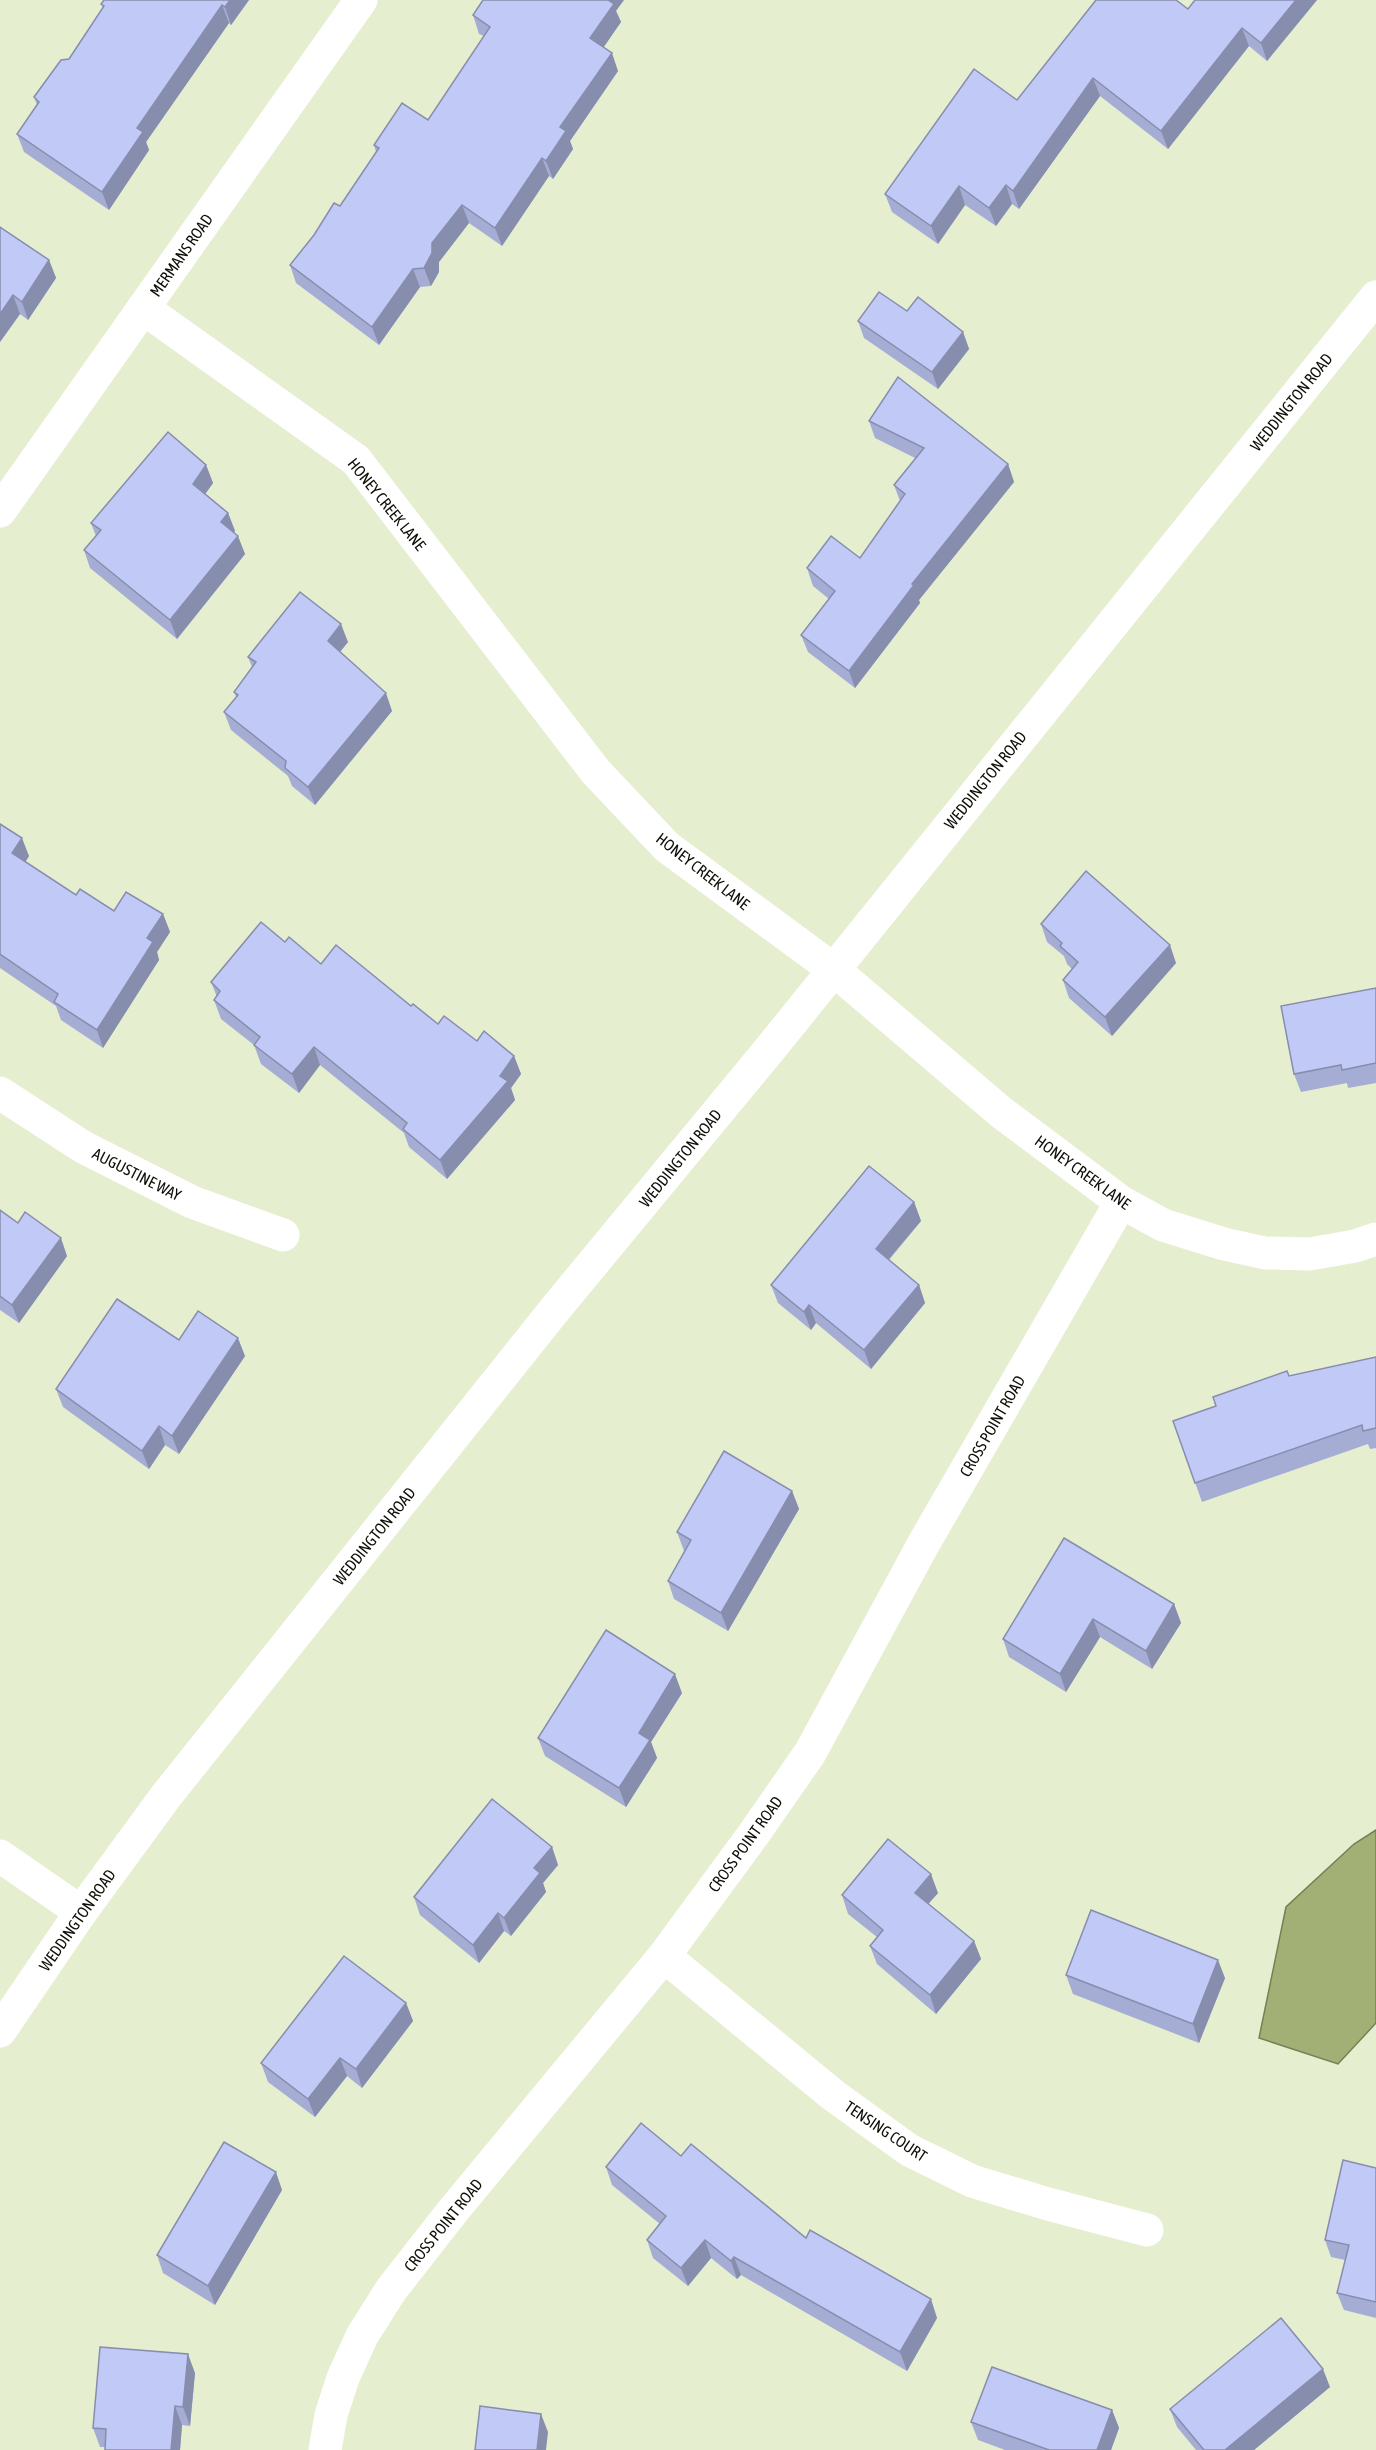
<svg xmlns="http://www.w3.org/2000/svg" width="1376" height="2450" font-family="'Asap Condensed',sans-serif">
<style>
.water{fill:#a2b075;stroke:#768054;stroke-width:1.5}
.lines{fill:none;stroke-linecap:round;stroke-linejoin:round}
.minor{stroke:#fff;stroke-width:33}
.secondary{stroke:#fff;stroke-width:33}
.wall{fill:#a6add4}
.shaded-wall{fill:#878dad}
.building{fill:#c1c9f7;stroke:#878dad;stroke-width:1.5}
.labels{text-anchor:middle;stroke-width:5;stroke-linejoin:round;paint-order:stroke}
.street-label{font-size:16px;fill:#0e1007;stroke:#fff}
</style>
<rect width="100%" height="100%" fill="#e6eed0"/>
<polygon class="water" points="1376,1830 1376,2023 1338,2064 1259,2038 1286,1907 1354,1844"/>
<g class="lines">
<g class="minor">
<polyline points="143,308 356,460 596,772 667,847 833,969 1002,1113 1121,1202 1163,1225 1224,1244 1265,1253 1310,1254 1355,1246 1376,1239"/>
<polyline points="0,511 361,0"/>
<polyline points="0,1093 83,1147 192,1202 283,1235"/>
<polyline points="0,1856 81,1912"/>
<polyline points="664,1956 833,2095 909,2150 972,2181 1048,2204 1147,2230"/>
<polyline points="325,2450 331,2415 343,2378 362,2336 391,2290 452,2212 664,1956 753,1835 810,1753 924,1543 1121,1202"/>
</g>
<polyline class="secondary" points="0,2031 81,1912 166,1796 556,1308 774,1044 1376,297"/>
</g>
<g class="wall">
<polygon points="249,0 231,25 229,23 146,142 149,150 109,210 24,152 17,134 37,105 34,97 69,59 103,8 101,4"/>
<polygon points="1195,0 1317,0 1267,61 1249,46 1168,149 1100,96 1019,209 1012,204 996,226 965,205 938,244 892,212 885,194 1017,100 1188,9"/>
<polygon points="616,11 621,22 603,47 618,71 570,141 573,149 553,179 549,176 502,246 469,223 439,262 439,272 431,286 420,287 379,345 296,283 290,265 340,206 376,152 374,145 428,120 484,36 479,34 473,15"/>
<polygon points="0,227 49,260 56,278 28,320 20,314 0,342"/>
<polygon points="907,311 963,332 969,349 938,389 864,338 858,321"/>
<polygon points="869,421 1008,464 1014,482 919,600 920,603 855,688 808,652 801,635 829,599 813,586 807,568 860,558 900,501 894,485 915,458 875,438"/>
<polygon points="206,465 213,483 205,494 228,513 235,531 234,532 245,554 177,639 90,568 84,550 96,536 91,523"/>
<polygon points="348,642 340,652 392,711 315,805 292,786 288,776 231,730 224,712 236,697 234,692 252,667 248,657"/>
<polygon points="0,824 29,856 25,862 76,895 114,911 163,914 170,932 157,952 159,960 103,1048 61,1020 56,1006 0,968"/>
<polygon points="1041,924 1176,963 1112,1036 1069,998 1063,980 1072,969 1067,964 1064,956 1047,942"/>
<polygon points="285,942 321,964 411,1006 438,1024 477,1041 514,1056 521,1074 511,1088 515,1100 447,1179 409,1147 404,1133 320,1065 299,1093 261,1064 254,1045 221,1019 214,1000 217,997 211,982"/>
<polygon points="1376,988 1376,1083 1348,1088 1347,1083 1301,1092 1294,1074"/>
<polygon points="914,1202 921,1221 889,1260 919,1285 925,1303 871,1369 816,1323 811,1330 778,1303 771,1285"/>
<polygon points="0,1210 67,1256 19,1323 0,1310"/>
<polygon points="179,1340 245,1356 179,1454 165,1445 149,1469 63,1407 56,1389"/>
<polygon points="1376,1357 1376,1448 1370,1449 1368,1444 1202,1502 1173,1421 1216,1406 1289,1376"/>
<polygon points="792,1491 799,1509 728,1631 674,1599 668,1581 684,1551 677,1532"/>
<polygon points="1064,1538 1174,1604 1181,1623 1152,1669 1100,1637 1066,1692 1009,1657 1003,1639"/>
<polygon points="682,1693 651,1742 657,1758 626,1807 545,1756 538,1738"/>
<polygon points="552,1847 558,1865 543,1883 546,1892 511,1936 504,1931 479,1963 420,1915 414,1897"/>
<polygon points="938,1893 928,1904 974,1941 981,1959 936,2014 877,1964 870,1946 877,1937 848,1914 842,1895"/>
<polygon points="1066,1975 1225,1978 1199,2043 1073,1994"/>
<polygon points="406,2003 413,2021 362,2088 347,2076 315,2117 268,2082 261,2063"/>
<polygon points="681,2156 806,2238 937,2318 907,2371 741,2275 737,2279 711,2258 688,2286 653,2258 647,2240 660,2224 612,2185 606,2167"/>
<polygon points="1376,2168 1376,2318 1344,2310 1337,2293 1345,2260 1331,2257 1325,2240"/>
<polygon points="282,2190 215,2305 163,2273 157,2255"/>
<polygon points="195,2373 190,2426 182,2425 180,2450 105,2450 105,2447 100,2447 93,2428"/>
<polygon points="1330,2387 1254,2450 1196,2450 1177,2427 1170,2409"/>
<polygon points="1112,2410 1119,2428 1111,2450 1005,2450 978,2440 971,2422"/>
</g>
<g class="shaded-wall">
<polygon points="230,0 249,0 231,25 225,7"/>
<polygon points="606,0 624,0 616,11 621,22 597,57 590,38"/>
<polygon points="1296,0 1317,0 1267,61 1261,43"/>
<polygon points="222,5 229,23 146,142 149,150 109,210 102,192 137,128"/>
<polygon points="1242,28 1249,46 1168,149 1161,131"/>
<polygon points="612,53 618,71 570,141 573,149 553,179 546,161 560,127"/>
<polygon points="1093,78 1100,96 1019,209 1013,191"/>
<polygon points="542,158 549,176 502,246 495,228"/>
<polygon points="1006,185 1012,204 996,226 989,208"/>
<polygon points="959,186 965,205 938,244 931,226"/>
<polygon points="462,205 469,223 439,262 439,272 431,286 424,268 432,243"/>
<polygon points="49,260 56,278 28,320 22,302"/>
<polygon points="413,269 420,287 379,345 372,327"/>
<polygon points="13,295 20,314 0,342 0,314"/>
<polygon points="963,332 969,349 938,389 932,372"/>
<polygon points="1008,464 1014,482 919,600 920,603 855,688 849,671 912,584"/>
<polygon points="206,465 213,483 199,503 193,484"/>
<polygon points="228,513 235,531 228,541 221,522"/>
<polygon points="238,536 245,554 177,639 170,620"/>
<polygon points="341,624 348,642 334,659 328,641"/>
<polygon points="386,693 392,711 315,805 308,787"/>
<polygon points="22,838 29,856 19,872 12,853"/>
<polygon points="163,914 170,932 157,952 159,960 103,1048 97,1030 147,938"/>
<polygon points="1170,945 1176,963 1112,1036 1105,1017"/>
<polygon points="314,1047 320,1065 299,1093 292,1074"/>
<polygon points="514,1056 521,1074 511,1088 515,1100 447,1179 440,1160"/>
<polygon points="914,1202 921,1221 882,1267 876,1249"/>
<polygon points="61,1238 67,1256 19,1323 12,1305"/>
<polygon points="919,1285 925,1303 871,1369 864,1350"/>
<polygon points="809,1305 816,1323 811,1330 804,1312"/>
<polygon points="238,1338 245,1356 179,1454 172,1436"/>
<polygon points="159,1426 165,1445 149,1469 142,1451"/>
<polygon points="792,1491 799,1509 728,1631 721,1613"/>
<polygon points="1174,1604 1181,1623 1152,1669 1146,1651"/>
<polygon points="1093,1619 1100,1637 1066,1692 1060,1674"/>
<polygon points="675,1674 682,1693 651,1742 657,1758 626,1807 619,1788 639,1733"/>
<polygon points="552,1847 558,1865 543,1883 546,1892 511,1936 504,1918 534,1868"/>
<polygon points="931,1874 938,1893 922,1911 915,1893"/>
<polygon points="498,1913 504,1931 479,1963 473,1945"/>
<polygon points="974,1941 981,1959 936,2014 930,1995"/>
<polygon points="1218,1960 1225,1978 1199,2043 1193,2024"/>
<polygon points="406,2003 413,2021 362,2088 356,2069"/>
<polygon points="340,2058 347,2076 315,2117 308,2099"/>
<polygon points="276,2172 282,2190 215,2305 208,2286"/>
<polygon points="705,2240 711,2258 688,2286 681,2268"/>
<polygon points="734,2257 741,2275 737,2279 731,2261"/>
<polygon points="931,2299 937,2318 907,2371 900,2352"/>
<polygon points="188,2354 195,2373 190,2426 183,2407"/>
<polygon points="1323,2369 1330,2387 1254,2450 1225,2450"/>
<polygon points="175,2406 182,2425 180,2450 171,2450"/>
<polygon points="1112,2410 1119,2428 1111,2450 1097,2450"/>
<polygon points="541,2414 548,2432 546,2450 537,2450"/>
</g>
<g class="building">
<polygon points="104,0 230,0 225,7 222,5 137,128 143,132 102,192 17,134 39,102 34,97 61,60 69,59 104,6 101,4"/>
<polygon points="483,0 608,0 614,4 590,38 612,53 560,127 566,131 546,161 542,158 495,228 462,205 432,243 432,253 424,268 413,269 372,327 290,265 314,235 334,203 340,206 379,148 374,145 402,103 428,120 490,27 473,15"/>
<polygon points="1096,0 1176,0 1188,9 1195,0 1296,0 1261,43 1242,28 1161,131 1093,78 1013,191 1006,185 989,208 959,186 931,226 885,194 974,69 1017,100"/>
<polygon points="0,227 49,260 22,302 13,295 0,314"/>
<polygon points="879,292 907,311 918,297 963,332 932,372 858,321"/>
<polygon points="898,377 1008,464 912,584 914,585 849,671 801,635 835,591 807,568 831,536 860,558 905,494 894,485 924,448 869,421"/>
<polygon points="168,432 206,465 193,484 228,513 221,522 238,536 170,620 84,550 101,530 91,523"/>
<polygon points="300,592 341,624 328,641 386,693 308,787 285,768 286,761 224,712 238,695 234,692 256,662 248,657"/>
<polygon points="0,824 22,838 12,853 76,895 80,889 114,911 126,892 163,914 147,938 153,942 97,1030 54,1002 58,994 0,954"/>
<polygon points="1086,871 1170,945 1105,1017 1063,980 1078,962 1060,946 1062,943 1041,924"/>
<polygon points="261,922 285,942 289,937 321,964 336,945 411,1006 413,1004 438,1024 444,1016 477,1041 484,1031 514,1056 500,1076 508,1081 440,1160 403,1129 407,1123 314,1047 292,1074 254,1045 260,1037 214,1000 220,991 211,982"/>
<polygon points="1376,988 1376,1063 1342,1070 1341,1065 1294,1074 1281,1006"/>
<polygon points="869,1166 914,1202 876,1249 919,1285 864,1350 809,1305 804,1312 771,1285"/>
<polygon points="0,1210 18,1223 25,1212 61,1238 12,1305 0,1296"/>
<polygon points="117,1299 179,1340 198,1311 238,1338 172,1436 159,1426 142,1451 56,1389"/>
<polygon points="1376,1357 1376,1428 1363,1431 1362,1425 1195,1483 1173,1421 1216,1406 1213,1397 1287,1371 1289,1376"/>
<polygon points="724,1451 792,1491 721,1613 668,1581 691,1540 677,1532"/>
<polygon points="1064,1538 1174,1604 1146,1651 1093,1619 1060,1674 1003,1639"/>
<polygon points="606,1630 675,1674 639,1733 650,1740 619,1788 538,1738"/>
<polygon points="492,1799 552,1847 534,1868 540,1873 504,1918 498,1913 473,1945 414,1897"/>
<polygon points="888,1839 931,1874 915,1893 974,1941 930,1995 870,1946 883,1930 842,1895"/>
<polygon points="1091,1910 1218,1960 1193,2024 1066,1975"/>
<polygon points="344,1956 406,2003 356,2069 340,2058 308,2099 261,2063"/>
<polygon points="641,2123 681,2156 691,2144 806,2238 810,2230 931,2299 900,2352 734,2257 731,2261 705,2240 681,2268 647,2240 666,2216 606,2167"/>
<polygon points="224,2142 276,2172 208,2286 157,2255"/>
<polygon points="1343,2160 1376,2168 1376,2302 1337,2293 1349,2245 1325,2240"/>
<polygon points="1281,2318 1323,2369 1225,2450 1204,2450 1170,2409"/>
<polygon points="100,2347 188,2354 183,2407 175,2406 171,2450 105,2450 106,2429 93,2428"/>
<polygon points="992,2367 1112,2410 1097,2450 1049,2450 971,2422"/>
<polygon points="480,2406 541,2414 537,2450 475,2450"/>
</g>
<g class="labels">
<g class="street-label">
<text transform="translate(181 255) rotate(-55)" y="6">MERMANS ROAD</text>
<text transform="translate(1291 402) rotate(-51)" y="6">WEDDINGTON ROAD</text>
<text transform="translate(387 504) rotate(51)" y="6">HONEY CREEK LANE</text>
<text transform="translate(985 780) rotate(-51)" y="6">WEDDINGTON ROAD</text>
<text transform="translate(703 871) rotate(38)" y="6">HONEY CREEK LANE</text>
<text transform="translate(680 1158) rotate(-51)" y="6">WEDDINGTON ROAD</text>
<text transform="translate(1083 1172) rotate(36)" y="6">HONEY CREEK LANE</text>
<text transform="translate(137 1174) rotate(27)" y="6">AUGUSTINE WAY</text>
<text transform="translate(992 1426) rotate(-60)" y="6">CROSS POINT ROAD</text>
<text transform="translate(374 1536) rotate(-51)" y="6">WEDDINGTON ROAD</text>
<text transform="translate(745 1844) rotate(-54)" y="6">CROSS POINT ROAD</text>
<text transform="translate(77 1920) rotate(-55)" y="6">WEDDINGTON ROAD</text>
<text transform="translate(886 2131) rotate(34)" y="6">TENSING COURT</text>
<text transform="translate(443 2225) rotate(-51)" y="6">CROSS POINT ROAD</text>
</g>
</g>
</svg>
